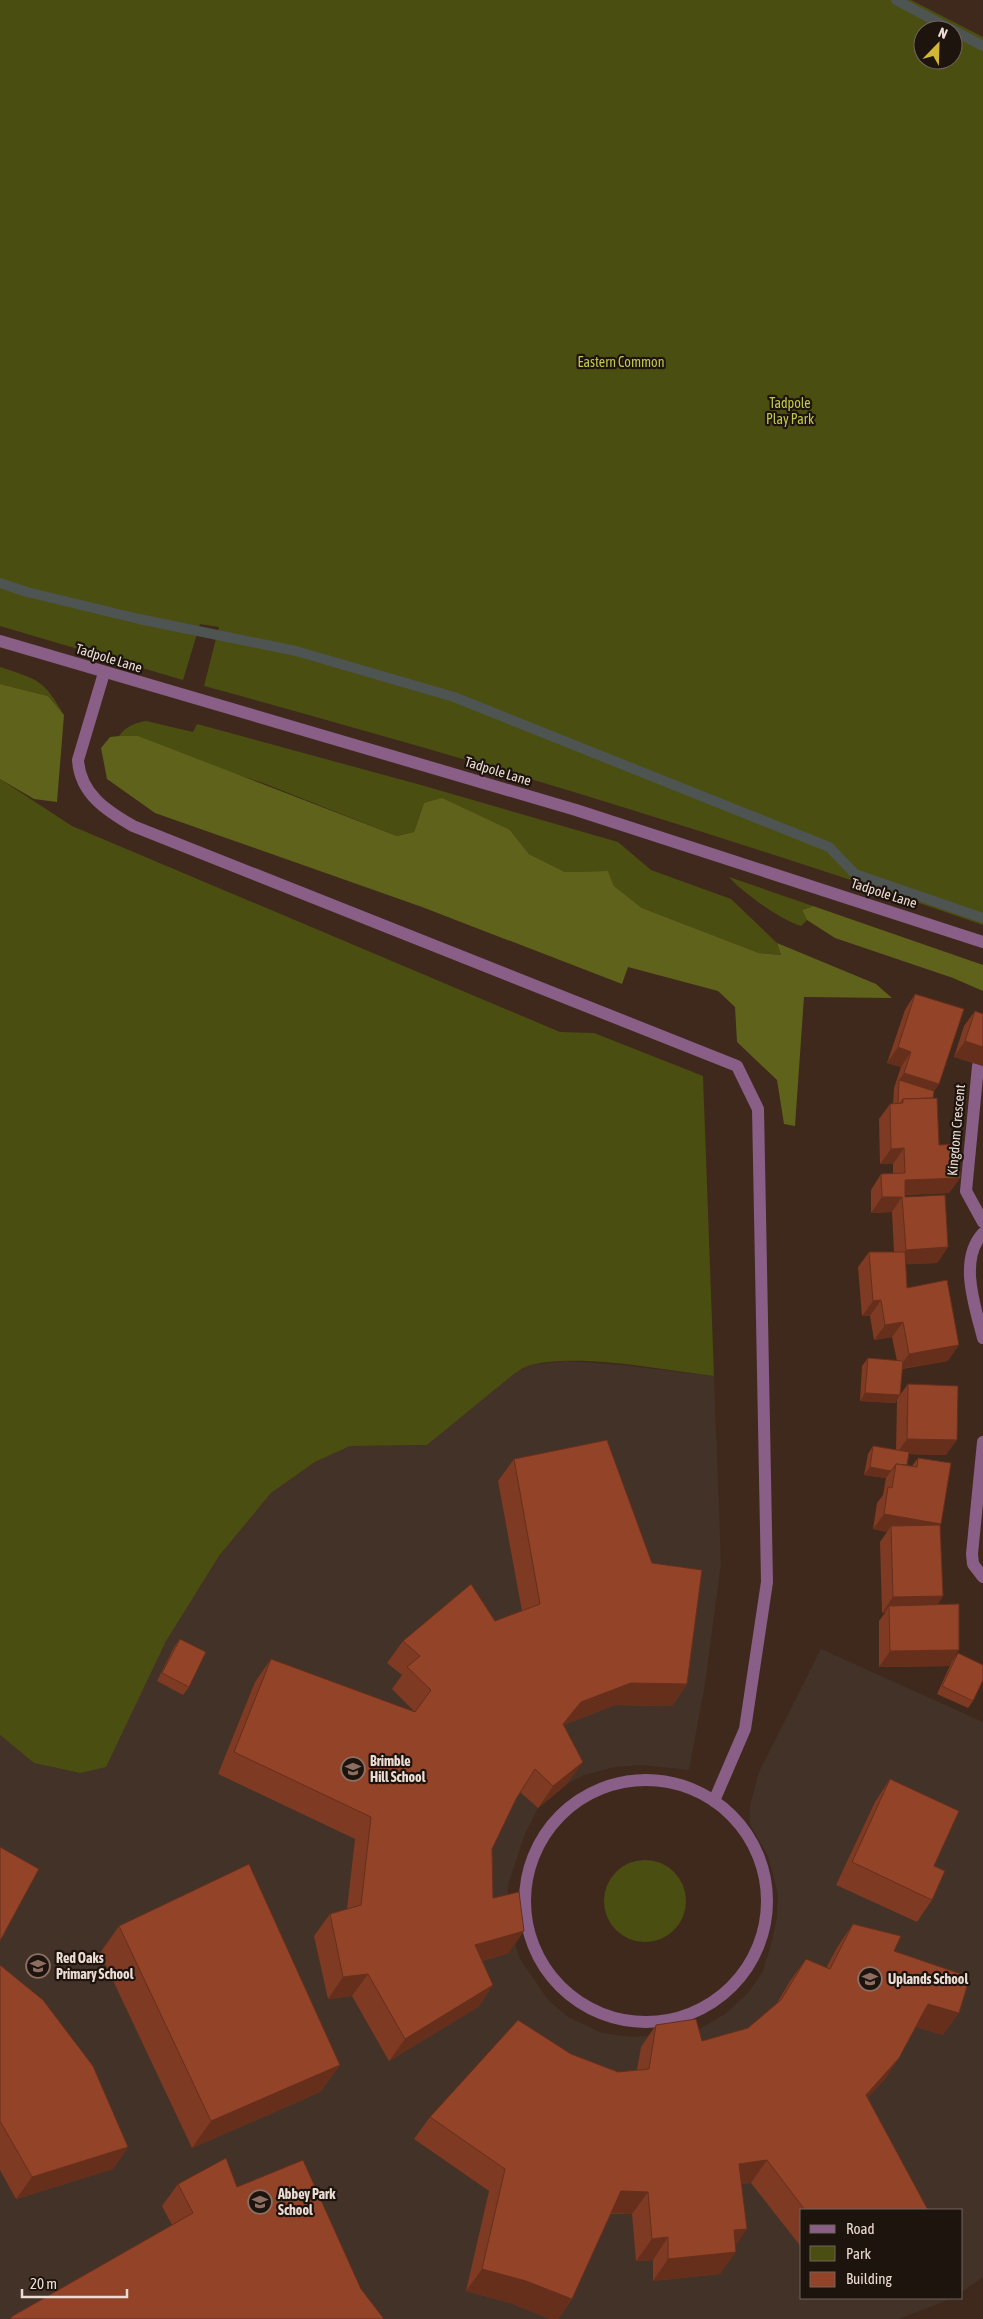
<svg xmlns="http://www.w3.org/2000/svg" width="983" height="2319" font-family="'Asap Condensed',sans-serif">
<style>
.education{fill:#433228}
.green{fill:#4b4e11;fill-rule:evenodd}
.forest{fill:#5e621a}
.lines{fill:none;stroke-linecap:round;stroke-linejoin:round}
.stream{stroke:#4d5452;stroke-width:10}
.minor{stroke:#895f87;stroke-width:12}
.wall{fill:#7e3a22}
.shaded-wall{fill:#662f1c}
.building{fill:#924328;stroke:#662f1c}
.labels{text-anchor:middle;stroke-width:4.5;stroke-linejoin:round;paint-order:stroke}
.park-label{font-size:14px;fill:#c0c74b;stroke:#1e140e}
.street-label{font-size:14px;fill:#ebdcd4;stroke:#1e140e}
.poi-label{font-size:14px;font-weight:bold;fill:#ebdcd4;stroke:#1e140e;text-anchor:start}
</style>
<rect width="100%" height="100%" fill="#3f291c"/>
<polygon class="education" points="567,1361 622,1365 714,1376 721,1563 705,1684 689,1770 642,1765 615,1767 584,1775 567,1784 538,1808 525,1834 508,1885 507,1908 510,1927 520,1959 548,2000 568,2017 602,2033 632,2037 669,2034 701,2028 725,2014 747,1994 762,1973 771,1945 777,1917 778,1894 768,1856 750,1824 750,1806 759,1772 821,1649 983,1722 983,2277 962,2292 962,2210 802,2210 802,2298 953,2298 899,2319 0,2319 0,1735 34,1763 80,1773 219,1556 271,1493 315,1462 350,1446 427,1445 514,1374 529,1365"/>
<g class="green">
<path d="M0,0H911L983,37V925C726,836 466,757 204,686L219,627L200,624L183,680L0,626ZM923,30H953V60H923Z"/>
<path d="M0,667C39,680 43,679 64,715L48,696L0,684Z"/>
<path d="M146,721L193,732L197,724L421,785L618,842L651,870L731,899L777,943L781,955L759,953L642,908L614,886L608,871L565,872L529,854L510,830L424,803L414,832L397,836L263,783L119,736C126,726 135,723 146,721Z"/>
<path d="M0,779L72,826L560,1032L594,1033L703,1076L714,1376C663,1370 580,1353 531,1365C525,1366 519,1371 514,1374L427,1445L350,1446L315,1462L271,1493L219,1556L166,1641L106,1767L80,1773L34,1763L0,1735Z"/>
<path d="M729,877L813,906L802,910L807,920L801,926C781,920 743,893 729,877Z"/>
<circle cx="645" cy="1901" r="41"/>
</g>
<g class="forest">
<polygon points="0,684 48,696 64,715 57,802 34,799 0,779"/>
<polygon points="119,736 138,736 397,836 414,832 424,803 442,798 510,830 529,854 565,872 608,871 614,886 642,908 759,953 781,955 777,943 876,984 892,998 804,997 795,1126 784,1124 777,1080 737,1042 735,1007 718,991 628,967 622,984 422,907 155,813 107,779 101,748 110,737"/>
<polygon points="813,906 983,965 983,991 953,978 835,938 807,920 802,910"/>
</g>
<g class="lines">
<g class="stream">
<polyline points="896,0 983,46"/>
<polyline points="0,583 27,592 139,619 296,651 454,697 829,847 855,874 983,918"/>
</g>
<g class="minor">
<polyline points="0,641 576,810 983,942"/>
<path d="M104,673L78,760C80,794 107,811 133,826L737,1066L758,1109L767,1582L745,1729L714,1801"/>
<polyline points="978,1066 966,1191 983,1222"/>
<path d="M983,1233C958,1260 975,1306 983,1338"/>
<polyline points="983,1442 972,1554 973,1564 983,1577"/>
<circle cx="646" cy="1901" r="121"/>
</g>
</g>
<g class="wall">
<polygon points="915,994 939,1084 934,1091 933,1098 939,1145 960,1178 949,1193 905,1195 905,1197 948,1247 937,1263 906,1264 907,1288 948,1361 902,1369 900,1395 908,1384 946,1455 909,1454 907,1465 912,1466 918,1458 940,1525 943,1596 937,1605 949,1666 879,1667 879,1621 885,1613 882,1613 880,1542 887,1532 873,1529 877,1503 883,1495 886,1478 864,1475 868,1454 873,1446 896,1450 897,1400 895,1403 860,1401 862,1366 868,1358 897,1361 892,1337 874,1340 870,1316 862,1316 858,1267 869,1252 894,1252 892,1212 871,1213 871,1190 881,1174 893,1174 893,1164 880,1164 879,1119 890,1104 893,1104 894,1088 901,1067 887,1063 905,1010"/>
<polygon points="975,1011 983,1066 954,1057 964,1026"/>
<polygon points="514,1459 687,1684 672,1706 615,1705 566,1724 564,1726 567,1784 538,1808 520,1792 516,1799 492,1849 493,1898 509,1953 482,1961 493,1985 478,2007 389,2061 352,1996 328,1999 314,1936 330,1914 347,1909 355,1839 218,1774 255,1682 271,1659 415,1712 392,1689 402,1675 387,1663 403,1641 495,1621 522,1611 498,1481"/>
<polygon points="180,1639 189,1687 183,1695 157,1681 174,1647"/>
<polygon points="958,1653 973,1701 968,1708 937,1694 952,1661"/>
<polygon points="890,1779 934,1866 932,1900 917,1922 836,1885 875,1802"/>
<polygon points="853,1924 894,1951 943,2035 916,2027 899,2058 884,2080 867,2098 928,2210 802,2210 802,2248 751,2183 741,2184 735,2246 720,2274 653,2281 653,2260 636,2261 632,2214 611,2214 572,2299 558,2319 550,2319 510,2303 466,2291 489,2191 414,2139 430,2117 571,2054 618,2072 637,2070 641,2047 656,2025 702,2041 748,2028 777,2003 790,1981 806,1959 826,1968 838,1946"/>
<polygon points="119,1926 340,2065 320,2092 192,2148 100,1953"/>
<polygon points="0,1965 128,2147 113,2169 16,2199 0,2170"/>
<polygon points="178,2184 237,2187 361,2289 384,2319 10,2319 11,2317 172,2225 162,2206"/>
</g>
<g class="shaded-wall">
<polygon points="965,1041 983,1047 983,1066 954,1057"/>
<polygon points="898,1047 911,1052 901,1067 887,1063"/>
<polygon points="904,1073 939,1084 928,1099 899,1080"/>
<polygon points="904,1148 893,1164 880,1164 891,1149"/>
<polygon points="960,1178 949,1193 894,1195 905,1180"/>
<polygon points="882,1197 902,1197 892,1212 871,1213"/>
<polygon points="948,1247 937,1263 895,1265 906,1250"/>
<polygon points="881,1300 870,1316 862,1316 873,1301"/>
<polygon points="903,1322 892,1337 874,1340 885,1325"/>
<polygon points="959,1345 948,1361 898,1369 909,1354"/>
<polygon points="865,1393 900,1395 895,1403 860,1401"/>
<polygon points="907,1439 957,1440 946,1455 896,1454"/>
<polygon points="870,1467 891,1471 886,1478 864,1475"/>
<polygon points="884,1514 941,1524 930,1539 891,1526 887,1532 873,1529"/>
<polygon points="943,1596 932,1612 889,1606 885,1613 882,1613 893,1597"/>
<polygon points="959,1650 949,1666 879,1667 890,1651"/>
<polygon points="631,1683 687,1684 672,1706 615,1705 566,1724 547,1746 563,1724 581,1702"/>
<polygon points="583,1762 567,1784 538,1808 553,1786"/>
<polygon points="524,1931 509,1953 460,1967 475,1945"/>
<polygon points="368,1974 352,1996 328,1999 343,1977"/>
<polygon points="493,1985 478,2007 389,2061 405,2039"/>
<polygon points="928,2004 959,2013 943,2035 912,2026"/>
<polygon points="899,2058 884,2080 850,2117 866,2095"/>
<polygon points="340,2065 320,2092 192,2148 211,2121"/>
<polygon points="128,2147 113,2169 16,2199 32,2177"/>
<polygon points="767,2160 751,2183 723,2186 739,2164"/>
<polygon points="621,2191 648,2192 632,2214 605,2213"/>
<polygon points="747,2229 732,2251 734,2230"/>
<polygon points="668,2237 653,2260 636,2261 652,2239"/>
<polygon points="736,2252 720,2274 653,2281 668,2259"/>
<polygon points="482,2269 526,2281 572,2299 558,2319 550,2319 510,2303 466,2291"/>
</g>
<g class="building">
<polygon points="915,994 964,1009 939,1084 904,1073 911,1052 898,1047"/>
<polygon points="975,1011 983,1014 983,1047 965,1041"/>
<polygon points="899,1080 934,1091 933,1098 903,1099 900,1103 898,1104"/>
<polygon points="937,1098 939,1145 959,1144 960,1178 905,1180 905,1197 945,1195 948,1247 906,1250 902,1197 882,1197 881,1174 905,1173 904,1148 891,1149 890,1104 903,1103 903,1099"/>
<polygon points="869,1252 905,1252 907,1288 947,1280 959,1345 909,1354 903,1322 885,1325 881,1300 873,1301"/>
<polygon points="868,1358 903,1361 900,1395 865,1393"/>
<polygon points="908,1384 958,1386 957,1440 907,1439"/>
<polygon points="607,1440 652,1563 702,1570 687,1684 631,1683 581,1702 563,1724 583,1762 553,1786 535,1769 516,1799 492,1849 493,1898 519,1892 524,1931 475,1945 493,1985 405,2039 368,1974 343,1977 330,1914 361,1905 371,1817 234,1752 271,1659 415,1712 431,1690 407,1667 420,1656 403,1641 471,1584 495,1621 540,1604 514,1459"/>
<polygon points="873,1446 909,1452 907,1465 896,1464 891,1471 870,1467"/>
<polygon points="918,1458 951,1463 941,1524 884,1514 888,1487 892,1488 896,1464 917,1467"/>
<polygon points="940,1525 943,1596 893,1597 891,1526"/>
<polygon points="959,1604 959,1650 890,1651 889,1606"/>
<polygon points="180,1639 206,1652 189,1687 162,1673"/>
<polygon points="958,1653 983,1665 983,1680 973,1701 942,1686"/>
<polygon points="890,1779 959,1811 934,1866 945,1871 932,1900 852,1862"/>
<polygon points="0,1847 39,1869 0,1941"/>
<polygon points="249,1864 340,2065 211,2121 119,1926"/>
<polygon points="853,1924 901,1936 894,1951 970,1977 959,2013 928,2004 899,2058 866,2095 928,2210 805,2210 767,2160 739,2164 747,2229 734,2230 736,2252 668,2259 668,2237 652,2239 648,2192 621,2191 572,2299 526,2281 482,2269 505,2169 430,2117 518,2020 571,2054 618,2072 649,2069 656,2025 696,2019 702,2041 748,2028 781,2000 806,1959 830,1969"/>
<polygon points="0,1965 43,2000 93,2066 128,2147 32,2177 0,2121"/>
<polygon points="226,2158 237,2187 303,2160 361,2289 384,2319 13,2319 11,2317 193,2213 178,2184"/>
</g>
<defs>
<g id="school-ring" transform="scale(1.25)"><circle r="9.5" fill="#1e140e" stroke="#8d6e63" stroke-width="1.5"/><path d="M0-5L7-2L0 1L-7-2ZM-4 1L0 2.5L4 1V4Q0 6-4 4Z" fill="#8d6e63"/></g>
</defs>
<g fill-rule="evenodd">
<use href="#school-ring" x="353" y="1769"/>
<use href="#school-ring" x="38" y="1966"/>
<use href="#school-ring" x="870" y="1979"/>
<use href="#school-ring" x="260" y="2202"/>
</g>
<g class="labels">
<g class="park-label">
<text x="621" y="367">Eastern Common</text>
<text x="790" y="408">Tadpole<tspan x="790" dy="16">Play Park</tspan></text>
</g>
<g class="street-label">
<text transform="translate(109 658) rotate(17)" y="5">Tadpole Lane</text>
<text transform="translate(498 771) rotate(17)" y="5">Tadpole Lane</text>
<text transform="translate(884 893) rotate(18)" y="5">Tadpole Lane</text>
<text transform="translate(956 1130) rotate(-85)" y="5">Kingdom Crescent</text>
</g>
<g class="poi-label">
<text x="370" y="1766">Brimble<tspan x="370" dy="16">Hill School</tspan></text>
<text x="56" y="1963">Red Oaks<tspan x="56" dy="16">Primary School</tspan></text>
<text x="888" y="1984">Uplands School</text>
<text x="278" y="2199">Abbey Park<tspan x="278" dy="16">School</tspan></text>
</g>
</g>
<rect x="800" y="2209" width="162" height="90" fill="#1e140e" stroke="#70645d"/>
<rect x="810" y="2225" width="25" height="8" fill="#895f87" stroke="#70645d"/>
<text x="846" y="2234" font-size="15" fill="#ebdcd4">Road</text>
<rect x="810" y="2246" width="25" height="15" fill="#4b4e11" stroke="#70645d"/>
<text x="846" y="2259" font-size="15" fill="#ebdcd4">Park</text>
<rect x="810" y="2272" width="25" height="15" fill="#924328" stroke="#70645d"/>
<text x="846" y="2284" font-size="15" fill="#ebdcd4">Building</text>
<g transform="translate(938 45) rotate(23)"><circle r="24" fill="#1e140e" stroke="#70645d"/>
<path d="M0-4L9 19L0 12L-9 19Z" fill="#d2b736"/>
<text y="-8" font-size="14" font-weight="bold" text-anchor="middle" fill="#ebdcd4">N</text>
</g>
<path d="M22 2289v8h105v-8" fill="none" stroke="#ebdcd4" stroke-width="2.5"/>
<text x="30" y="2289" font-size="15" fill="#ebdcd4" stroke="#1e140e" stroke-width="4" paint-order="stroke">20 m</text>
</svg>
